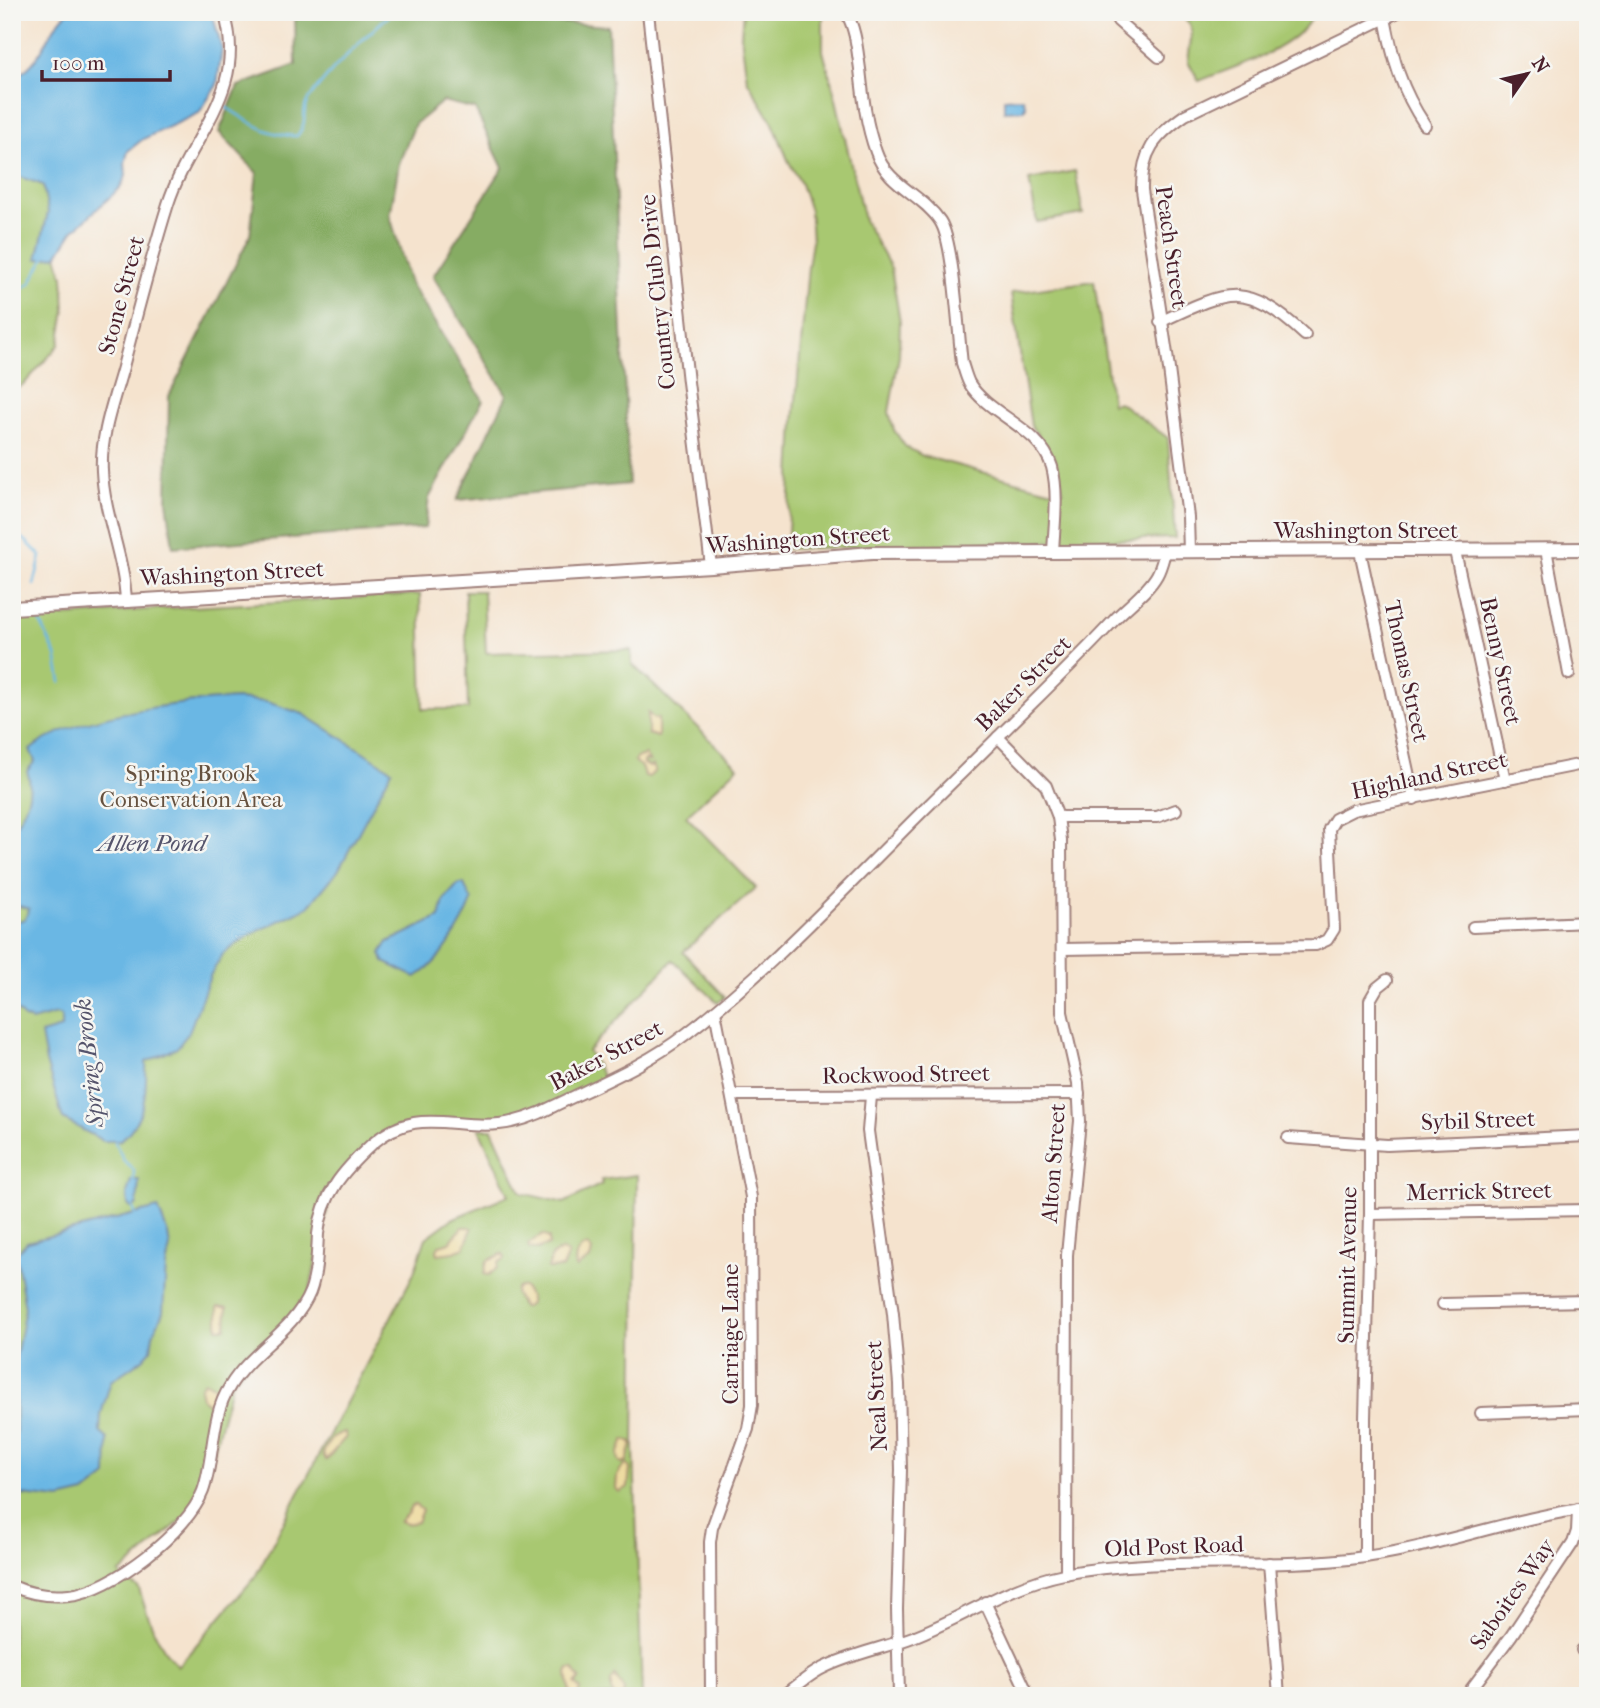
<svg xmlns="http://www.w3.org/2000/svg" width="1600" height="1708" font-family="'IM FELL French Canon',serif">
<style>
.green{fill:#a8c871;stroke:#79744e;stroke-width:2}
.forest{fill:#86ac63;stroke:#686647;stroke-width:2}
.sand{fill:#eeda9e;stroke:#9c7c64;stroke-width:2}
.water{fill:#6ab7e4;stroke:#5a6b88;stroke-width:2}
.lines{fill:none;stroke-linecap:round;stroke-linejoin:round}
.stream{stroke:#6ab7e4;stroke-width:2.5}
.minor-casing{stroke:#a0817c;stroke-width:14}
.major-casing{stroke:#a0817c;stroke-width:16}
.minor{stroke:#fff;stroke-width:10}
.major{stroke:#fff;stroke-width:12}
.labels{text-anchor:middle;stroke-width:5;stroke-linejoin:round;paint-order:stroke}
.street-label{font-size:23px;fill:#4a1f2b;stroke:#f6f6f2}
.park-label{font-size:23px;fill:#665240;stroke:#f6f6f2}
.water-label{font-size:24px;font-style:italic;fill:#55546c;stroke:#f6f6f2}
</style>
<rect width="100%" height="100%" fill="#f6f6f2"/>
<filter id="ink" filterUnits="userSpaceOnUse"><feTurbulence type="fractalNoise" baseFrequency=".0143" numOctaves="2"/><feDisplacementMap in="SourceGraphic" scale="14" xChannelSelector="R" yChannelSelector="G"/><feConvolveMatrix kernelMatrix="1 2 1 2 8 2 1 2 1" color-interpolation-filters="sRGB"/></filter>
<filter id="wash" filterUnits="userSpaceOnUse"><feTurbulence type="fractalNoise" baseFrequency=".00686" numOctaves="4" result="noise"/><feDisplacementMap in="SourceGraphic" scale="28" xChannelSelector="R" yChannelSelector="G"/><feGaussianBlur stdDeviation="1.57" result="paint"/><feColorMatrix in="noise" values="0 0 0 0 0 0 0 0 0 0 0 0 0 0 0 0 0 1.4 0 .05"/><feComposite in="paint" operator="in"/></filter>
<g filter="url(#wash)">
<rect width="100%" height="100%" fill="#f5e3ce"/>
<g class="green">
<polygon points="743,12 823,12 823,51 835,95 864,220 891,268 900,322 899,356 889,412 894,430 905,446 923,456 1049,490 1063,491 1055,459 1031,426 1011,293 1094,281 1112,404 1119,402 1168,438 1175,538 787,549 794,422 808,267 812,241 810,211 801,184 788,160 773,123 747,80 741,36"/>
<path d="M1178,12H1315C1296,51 1237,65 1199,81L1188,61L1192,32L1190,24Z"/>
<polygon points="1075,171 1083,214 1037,222 1029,180"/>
<polygon points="12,173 71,191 55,247 63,277 65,310 59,345 25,383 12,392"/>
<path d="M465,591H483L486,653L631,650L632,664L738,767L686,816L756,888L683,952L725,997L718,1003L673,960L588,1051L605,1081L526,1118L394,1128L332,1188L309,1294L232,1382L206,1480L192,1511L119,1574L139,1589C148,1617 156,1644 178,1666L255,1577L413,1275L426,1238L452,1219L509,1195L479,1129H492L521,1193L564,1203L602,1184L601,1180L637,1175L634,1449L642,1696H12V620L156,609L420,594L423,709H468Z"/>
</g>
<polygon class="forest" points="295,12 528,12 526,20 608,26 629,484 457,500 507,395 433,276 503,168 475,109 443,101 415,124 399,163 390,216 410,283 483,400 429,498 425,528 173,547 167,501 169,396 250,236 257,173 219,132 238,86 296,65"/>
<g class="sand">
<polygon points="648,713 654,719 658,718 658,737 648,734"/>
<polygon points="645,755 649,761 644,760 644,764 650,767 653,765 655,771 649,777 645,776 641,767 635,761 638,757"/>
<polygon points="462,1227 470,1227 472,1229 464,1248 454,1252 438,1254 437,1250 439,1245 450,1242"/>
<polygon points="543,1235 549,1238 549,1245 537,1249 529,1248 528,1244"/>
<path d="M584,1246L589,1247L592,1251L590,1259L576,1268C574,1258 576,1252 584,1246Z"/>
<polygon points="562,1250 568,1254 562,1268 548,1269 552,1255"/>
<polygon points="502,1254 505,1257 504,1260 498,1262 498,1267 489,1275 484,1274 487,1261"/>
<polygon points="520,1287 524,1287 530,1298 530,1304 526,1307 522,1307 515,1293 516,1289"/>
<polygon points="218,1307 227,1307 226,1328 218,1328"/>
<polygon points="204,1381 216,1387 216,1403 209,1405 202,1398 200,1388"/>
<path d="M345,1432L346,1437L326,1460L323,1454C328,1442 332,1435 345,1432Z"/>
<polygon points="624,1440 630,1441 632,1444 627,1461 622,1463 619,1461 618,1455"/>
<polygon points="627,1464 630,1469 628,1487 620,1492 616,1489 617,1476 624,1465"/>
<polygon points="415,1505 422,1510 417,1522 406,1524 400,1521 408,1513 411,1507"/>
<polygon points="569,1669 573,1669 580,1679 575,1684 580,1689 578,1696 570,1695 567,1673"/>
<polygon points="615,1676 624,1690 623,1696 615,1696 611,1691 611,1682"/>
</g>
<g class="water">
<path d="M68,12H212L222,49L217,85L199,113L143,139L128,151L125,163L126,176L120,188L73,231L57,256L37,259L48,212L43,185L12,174V77C42,68 46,30 68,12Z"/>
<polygon points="1023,98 1026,107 1024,107 1024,110 1004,111 1004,99"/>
<path d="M237,699L267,702L303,714L392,770L338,871L308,907L249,935L223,954L211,974L189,1032L177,1048L146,1062C147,1092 145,1121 120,1141H103L63,1119L46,1062L41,1034L61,1028V1016L56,1014L32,1021L24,1018L12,1006V923L25,919L29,909L12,904V859L15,856L12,831C24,812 35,794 27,771L35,761L30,750C71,715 182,701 237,699Z"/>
<path d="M458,884H464L472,901C464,923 437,968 415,977L384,962L381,953L388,942L440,917L444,900Z"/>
<polygon points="131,1180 139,1180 137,1205 131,1208 128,1205 127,1193"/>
<polygon points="158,1208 168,1234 170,1247 166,1266 163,1312 153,1335 151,1350 143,1359 111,1381 101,1414 100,1432 108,1439 107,1476 85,1493 60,1499 12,1494 12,1459 16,1429 15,1362 25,1308 16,1254 27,1242"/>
</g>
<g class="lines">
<g class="stream">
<path d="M224,106C252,123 264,135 297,136C310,120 300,112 308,100C332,68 363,38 393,12"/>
<polyline points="12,293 30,284 46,255"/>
<polyline points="12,532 25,540 41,556 34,585"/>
<polyline points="37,615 56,655 61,682"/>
<polyline points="115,1142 124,1161 134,1170 133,1184"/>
<polyline points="132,1204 136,1217"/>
</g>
</g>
</g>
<g filter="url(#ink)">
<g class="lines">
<g class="minor-casing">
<g id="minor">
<polyline points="648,12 688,382 711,566"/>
<path d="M846,12C856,30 857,49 860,69C863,97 866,125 876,152C887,185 922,194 940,221C954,242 958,333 962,363C964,369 966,377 969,383C989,416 1040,427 1052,467C1059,494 1054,526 1053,553"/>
<polyline points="1114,12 1118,21 1159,57"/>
<path d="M1385,18C1393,60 1401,89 1425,125"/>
<path d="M1160,322C1228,290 1245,280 1305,335"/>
<polyline points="1546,549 1569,674"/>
<polyline points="1360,551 1414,799"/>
<polyline points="1455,551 1505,780"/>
<path d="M1189,552L1188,517L1167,354L1142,190C1141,152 1155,136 1185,115L1398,12"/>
<path d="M126,601C124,557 104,515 102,471C100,436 114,400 123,367C137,313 151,258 168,204C190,135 249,91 224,12"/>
<polyline points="998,737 1046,786 1058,817 1061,840 1062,1012 1078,1083 1080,1121 1067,1255 1066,1574"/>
<polyline points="1058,817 1157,817 1176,810"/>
<polyline points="1473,927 1588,922"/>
<polyline points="1062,949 1316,945 1327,940 1334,929 1329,829 1335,819 1353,810 1588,763"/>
<polyline points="733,1095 1079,1094"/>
<polyline points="871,1096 868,1131 893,1314 899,1384 901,1470 897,1609 899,1696"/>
<polyline points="1288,1138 1387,1145 1588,1136"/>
<polyline points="1370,1214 1588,1210"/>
<polyline points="1443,1304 1588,1301"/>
<polyline points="1481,1413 1588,1409"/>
<polyline points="1365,1557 1365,1419 1370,1214 1370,1000 1377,988 1387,980"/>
<polyline points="1269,1563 1279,1696"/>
<path d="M12,1586C30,1594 49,1597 69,1595C112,1591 188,1531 203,1491C215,1457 210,1417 230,1386C251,1351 294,1331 310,1292C317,1273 317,1253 318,1234C322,1194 344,1170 372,1144C416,1106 450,1129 499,1124C519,1122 537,1115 554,1106C599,1084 646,1065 686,1034C761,977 826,908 893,841C926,807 960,775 994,741C1035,700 1077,660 1117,617C1130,604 1148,591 1157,575C1161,568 1163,559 1165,552"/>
<polyline points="985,1602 1029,1696"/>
<polyline points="1582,1650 1588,1646"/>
<polyline points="711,1696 710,1542 712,1528 748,1429 752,1405 751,1197 715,1011"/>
<path d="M784,1696C796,1686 809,1675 823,1668C851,1654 884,1648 913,1637C965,1617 1009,1585 1064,1574C1163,1555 1266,1571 1365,1557C1441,1546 1512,1518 1588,1508"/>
<polyline points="1466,1696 1511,1636 1573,1543 1577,1531 1578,1509"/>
</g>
</g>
<g class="major-casing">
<polyline id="major" points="12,608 711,566 872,553 1588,549"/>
</g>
<use href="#minor" class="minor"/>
<use href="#major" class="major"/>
</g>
</g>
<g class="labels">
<g class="street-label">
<text transform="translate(1172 247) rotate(82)" y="8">Peach Street</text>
<text transform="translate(657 292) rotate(-96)" y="8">Country Club Drive</text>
<text transform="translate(121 295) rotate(-75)" y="8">Stone Street</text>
<text x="1366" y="538">Washington Street</text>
<text transform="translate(798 539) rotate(-4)" y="8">Washington Street</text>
<text transform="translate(232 573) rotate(-3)" y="8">Washington Street</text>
<text transform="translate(1501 661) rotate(78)" y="8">Benny Street</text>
<text transform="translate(1407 671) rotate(78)" y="8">Thomas Street</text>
<text transform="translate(1023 683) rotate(-45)" y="8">Baker Street</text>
<text transform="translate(1429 775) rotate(-12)" y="8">Highland Street</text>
<text transform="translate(606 1055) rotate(-28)" y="8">Baker Street</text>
<text transform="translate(906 1074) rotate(-1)" y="8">Rockwood Street</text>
<text transform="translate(1478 1120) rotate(-2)" y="8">Sybil Street</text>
<text transform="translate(1053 1163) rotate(-86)" y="8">Alton Street</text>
<text transform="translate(1479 1191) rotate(-1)" y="8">Merrick Street</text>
<text transform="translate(1347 1265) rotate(-89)" y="8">Summit Avenue</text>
<text transform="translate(730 1334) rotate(-90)" y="8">Carriage Lane</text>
<text transform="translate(876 1396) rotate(-93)" y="8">Neal Street</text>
<text transform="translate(1174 1546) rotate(-2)" y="8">Old Post Road</text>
<text transform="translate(1512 1594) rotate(-55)" y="8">Saboites Way</text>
</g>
<g class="park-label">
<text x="191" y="781">Spring Brook<tspan x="191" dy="26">Conservation Area</tspan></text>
</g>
<g class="water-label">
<text x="152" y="851">Allen Pond</text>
<text transform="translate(89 1063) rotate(-96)" y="8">Spring Brook</text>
</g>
</g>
<rect width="1600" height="1708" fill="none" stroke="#f6f6f2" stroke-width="42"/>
<g transform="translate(1527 74) rotate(56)" stroke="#f6f6f2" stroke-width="5" paint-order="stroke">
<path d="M0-5L12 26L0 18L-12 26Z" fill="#4a1f2b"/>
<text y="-10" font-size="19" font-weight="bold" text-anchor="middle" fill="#4a1f2b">N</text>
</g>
<path d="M42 70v10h128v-10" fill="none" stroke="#4a1f2b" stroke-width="3.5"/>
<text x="52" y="70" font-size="21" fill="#4a1f2b" stroke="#f6f6f2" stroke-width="5" paint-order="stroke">100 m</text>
</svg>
